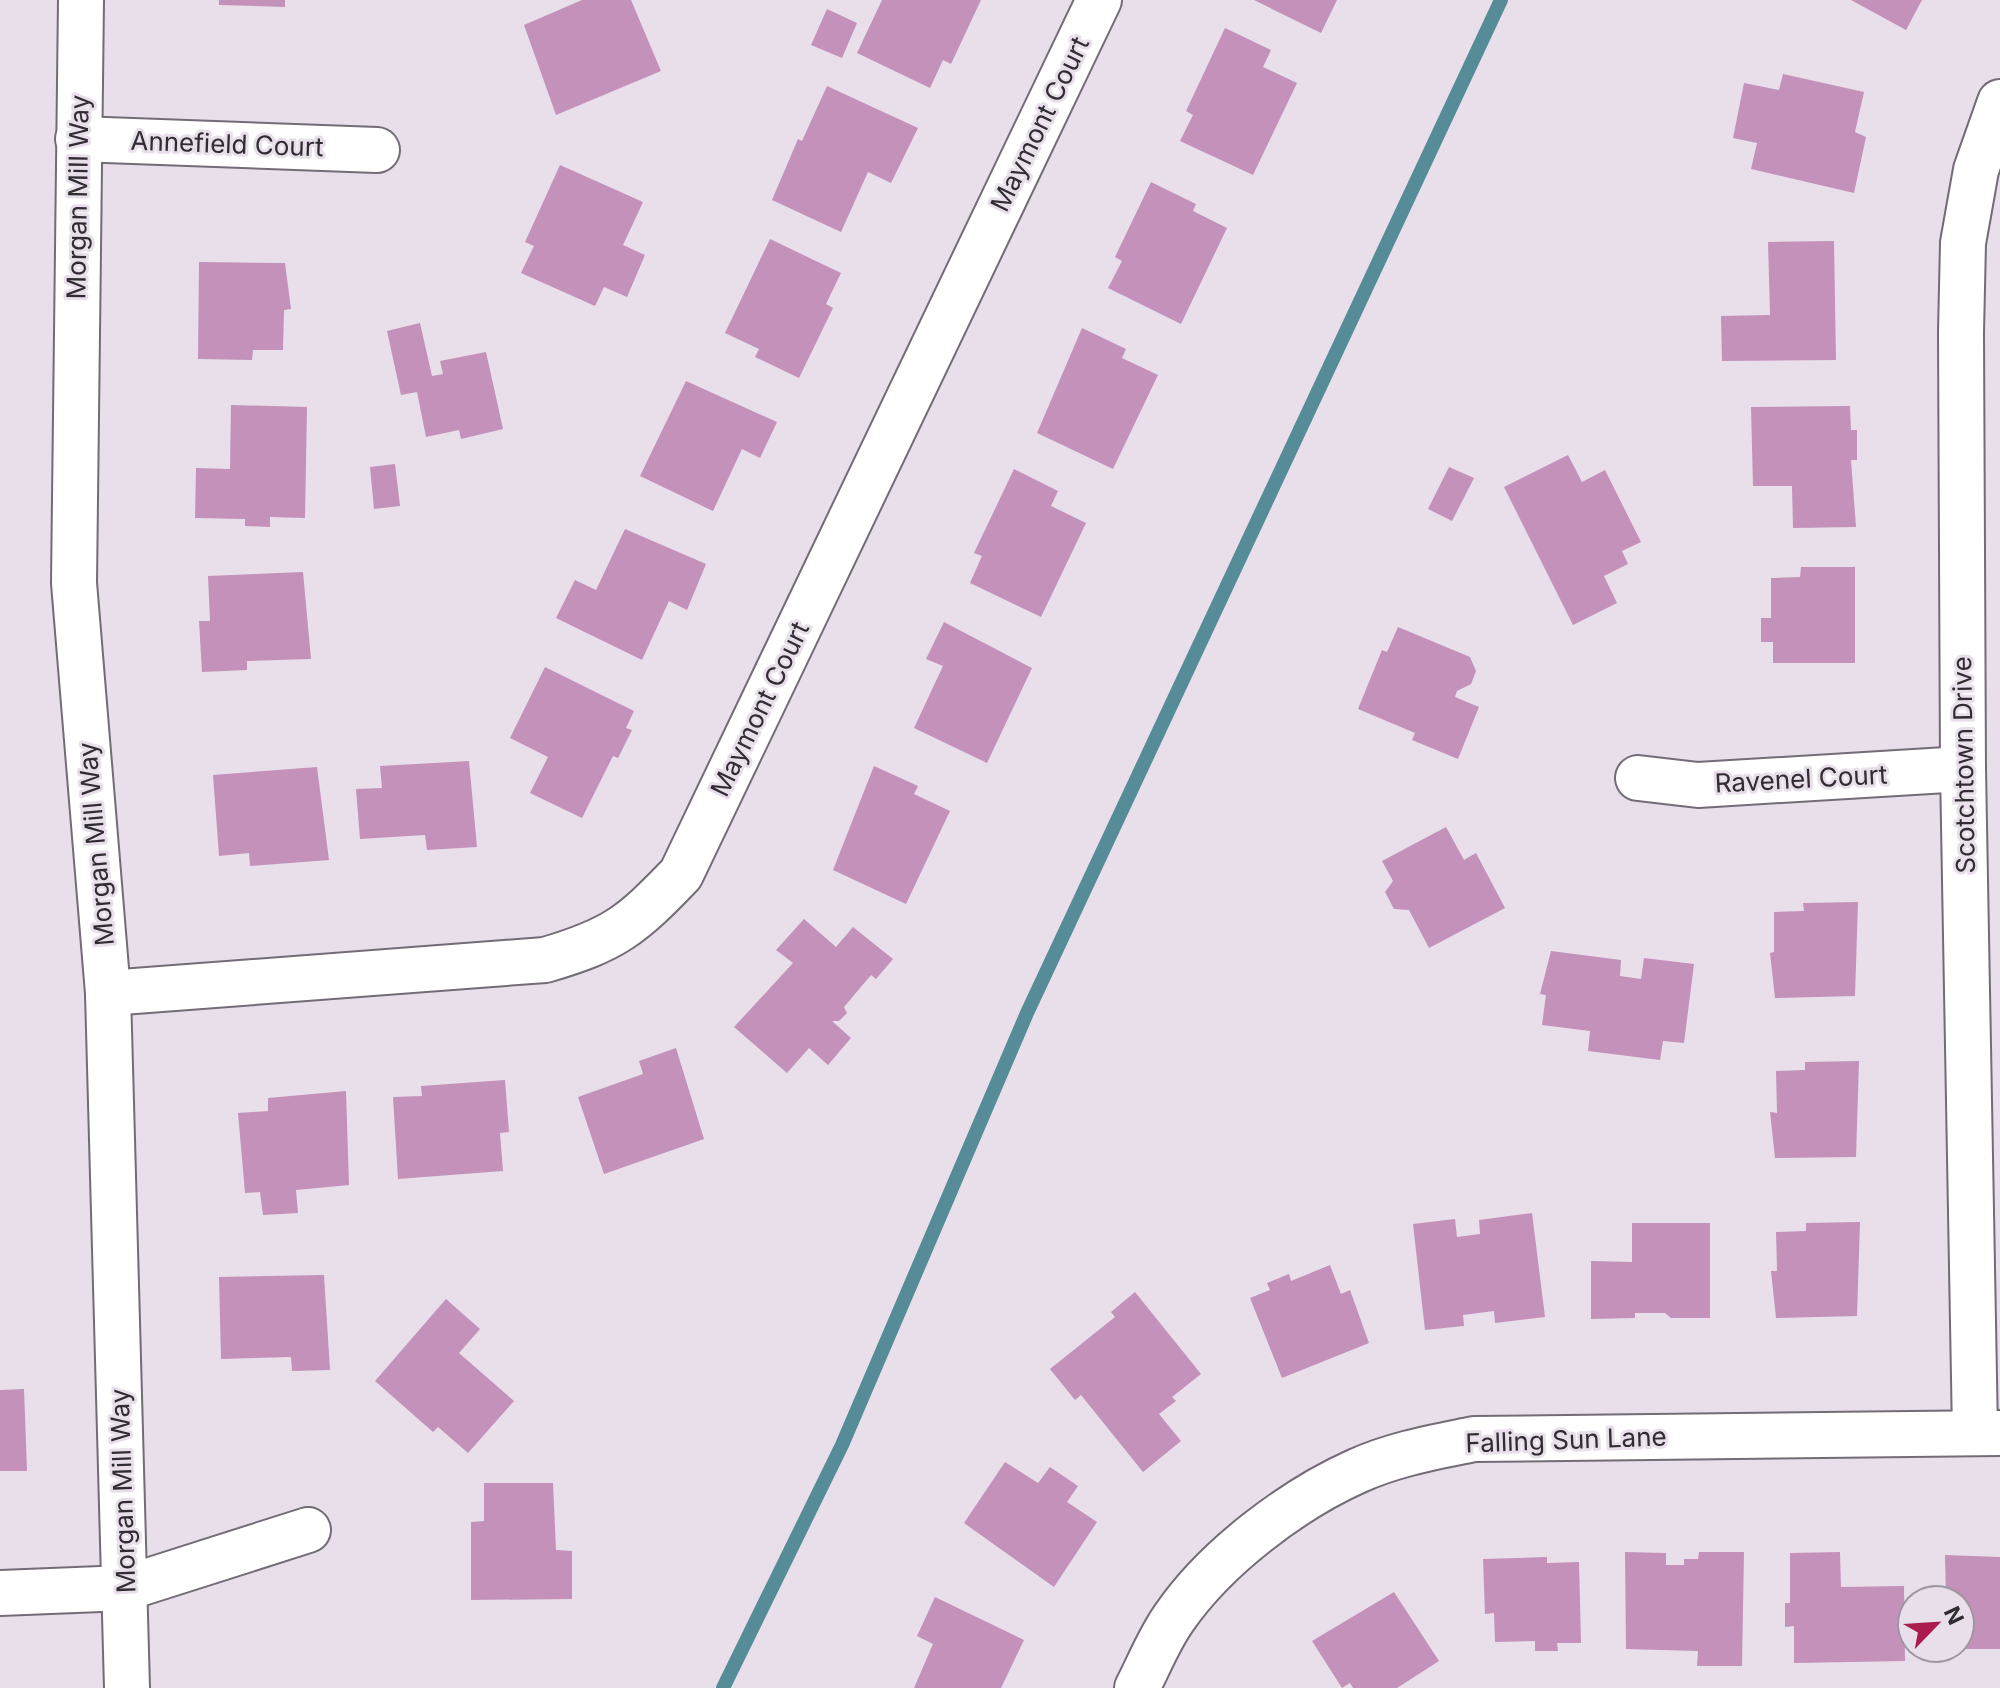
<svg xmlns="http://www.w3.org/2000/svg" width="2000" height="1688" font-family="Inter,sans-serif">
<style>
.lines{fill:none;stroke-linecap:round;stroke-linejoin:round}
.stream{stroke:#568c97;stroke-width:14}
.building{fill:#c391b9}
.minor-casing{stroke:#736b75;stroke-width:48}
.minor{stroke:#fff;stroke-width:44}
.labels{text-anchor:middle;stroke-width:6;stroke-linejoin:round;paint-order:stroke}
.street-label{font-size:26px;fill:#302c31;stroke:#e8dfeb}
</style>
<rect width="100%" height="100%" fill="#e8dfeb"/>
<g class="lines">
<polyline class="stream" points="723,1688 842,1445 1027,1013 1501,0"/>
</g>
<g class="building">
<polygon points="219,0 285,0 285,7 219,5"/>
<polygon points="582,0 631,0 661,71 556,115 524,25"/>
<polygon points="882,0 981,0 951,64 943,60 930,88 857,53"/>
<polygon points="1254,0 1337,0 1321,33"/>
<polygon points="1851,0 1922,0 1906,30"/>
<polygon points="827,9 857,23 842,58 811,45"/>
<polygon points="1225,28 1271,50 1263,67 1297,83 1253,175 1180,141 1193,115 1186,111"/>
<polygon points="1783,74 1864,92 1855,132 1866,137 1854,193 1751,169 1757,143 1733,138 1744,83 1779,90"/>
<polygon points="827,86 918,128 891,183 868,172 841,232 772,200 798,139 802,141"/>
<polygon points="560,165 643,202 623,245 645,255 627,297 604,287 595,306 521,273 534,246 525,242"/>
<polygon points="1151,182 1196,204 1193,211 1227,228 1181,324 1108,288 1122,261 1115,257"/>
<polygon points="770,239 841,273 826,304 833,308 799,378 755,357 759,349 725,333"/>
<polygon points="1834,241 1836,360 1722,361 1721,316 1770,315 1768,242"/>
<polygon points="199,262 285,263 291,309 284,310 283,350 253,350 252,360 198,359"/>
<polygon points="420,323 432,376 443,374 440,361 486,352 503,429 461,439 459,430 426,437 417,392 401,395 387,331"/>
<polygon points="1082,328 1126,349 1122,358 1158,375 1113,469 1037,433"/>
<polygon points="686,381 777,422 760,458 742,449 713,511 640,476"/>
<polygon points="231,405 307,407 305,518 270,517 270,527 245,526 245,519 195,518 196,468 230,469"/>
<polygon points="1850,406 1851,430 1857,430 1857,460 1851,460 1856,527 1793,528 1792,486 1753,486 1751,407"/>
<polygon points="1568,455 1582,482 1605,470 1641,542 1622,551 1628,564 1604,576 1617,603 1573,625 1504,487"/>
<polygon points="395,464 400,506 374,509 370,467"/>
<polygon points="1449,467 1474,478 1452,521 1428,509"/>
<polygon points="1014,469 1058,491 1051,506 1086,523 1041,617 970,583 982,556 974,553"/>
<polygon points="625,529 706,564 687,610 669,601 642,660 556,618 575,580 596,590"/>
<polygon points="1801,567 1855,567 1855,663 1773,663 1773,642 1761,642 1761,618 1771,618 1771,578 1800,577"/>
<polygon points="303,572 311,659 247,661 247,670 202,672 199,621 210,621 208,576"/>
<polygon points="944,622 1032,668 987,763 914,728 943,666 926,659"/>
<polygon points="1398,627 1470,657 1476,671 1471,684 1457,691 1455,697 1479,707 1458,759 1412,740 1415,733 1358,709 1382,650 1387,652"/>
<polygon points="545,667 634,711 626,728 632,730 618,758 613,756 582,818 530,793 548,757 510,738"/>
<polygon points="469,761 477,847 427,850 425,835 360,839 356,789 382,788 380,766"/>
<polygon points="874,766 918,786 914,794 950,811 906,904 833,870"/>
<polygon points="317,767 329,860 250,866 249,853 219,856 213,775"/>
<polygon points="1446,827 1464,860 1476,853 1505,908 1429,948 1409,910 1394,909 1385,892 1393,881 1382,861"/>
<polygon points="1858,902 1855,996 1775,998 1770,953 1774,952 1774,912 1804,911 1803,903"/>
<polygon points="804,919 836,947 853,927 893,959 876,979 871,975 844,1007 847,1013 839,1021 832,1021 851,1038 828,1065 809,1048 787,1073 734,1027 793,963 776,950"/>
<polygon points="1551,951 1621,960 1620,976 1641,979 1644,958 1694,964 1684,1043 1663,1041 1660,1060 1588,1051 1590,1031 1542,1025 1546,995 1540,994"/>
<polygon points="676,1048 704,1139 604,1174 578,1097 643,1074 639,1061"/>
<polygon points="1859,1061 1856,1157 1775,1158 1770,1112 1777,1113 1776,1071 1805,1070 1805,1062"/>
<polygon points="505,1080 509,1132 500,1133 503,1171 398,1179 393,1097 422,1096 421,1086"/>
<polygon points="346,1091 349,1185 296,1190 298,1213 263,1215 260,1192 245,1193 238,1113 268,1111 268,1098"/>
<polygon points="1532,1213 1545,1317 1495,1323 1494,1311 1463,1315 1464,1326 1425,1330 1413,1224 1455,1219 1457,1237 1480,1234 1479,1220"/>
<polygon points="1860,1222 1857,1316 1776,1318 1771,1271 1777,1271 1776,1232 1806,1231 1806,1223"/>
<polygon points="1632,1223 1710,1223 1710,1318 1671,1318 1665,1313 1635,1313 1635,1318 1591,1319 1591,1261 1632,1262"/>
<polygon points="1330,1265 1341,1294 1350,1290 1369,1343 1282,1378 1250,1298 1270,1290 1267,1283 1289,1274 1291,1281"/>
<polygon points="324,1275 330,1370 292,1371 291,1357 221,1359 219,1277"/>
<polygon points="1135,1292 1201,1374 1172,1397 1176,1401 1159,1414 1181,1441 1143,1472 1081,1395 1075,1400 1050,1369 1115,1317 1111,1312"/>
<polygon points="446,1299 480,1329 459,1353 514,1401 468,1453 438,1427 433,1432 375,1381"/>
<polygon points="24,1389 27,1471 0,1471 0,1390"/>
<polygon points="1005,1462 1038,1483 1050,1467 1078,1486 1067,1502 1097,1522 1054,1587 964,1523"/>
<polygon points="484,1483 553,1483 556,1550 572,1551 572,1599 471,1600 471,1522 484,1521"/>
<polygon points="1625,1552 1666,1553 1666,1565 1684,1565 1684,1559 1698,1559 1699,1552 1744,1552 1742,1666 1697,1666 1698,1651 1626,1649"/>
<polygon points="1840,1552 1841,1587 1904,1586 1905,1661 1794,1663 1794,1626 1785,1627 1785,1603 1790,1603 1790,1553"/>
<polygon points="1945,1555 2000,1557 2000,1649 1960,1649 1960,1600 1946,1600"/>
<polygon points="1547,1557 1547,1563 1579,1562 1581,1643 1557,1643 1558,1651 1535,1651 1535,1641 1495,1642 1494,1613 1485,1614 1483,1559"/>
<polygon points="1394,1592 1439,1661 1397,1688 1353,1688 1350,1683 1342,1688 1312,1641"/>
<polygon points="935,1597 1024,1640 1001,1688 914,1688 933,1644 917,1636"/>
</g>
<g class="lines">
<g class="minor-casing">
<g id="minor">
<polyline points="81,0 74,583 108,993 127,1688"/>
<polyline points="78,139 377,150"/>
<polyline points="1638,778 1698,785 1963,769"/>
<path d="M108,993L545,960C614,940 631,926 681,874L1099,0"/>
<polyline points="1975,1433 1963,769 1961,332 1963,243 1976,170 2000,102"/>
<polyline points="0,1593 126,1588 308,1530"/>
<path d="M1137,1688C1149,1665 1159,1639 1174,1618C1215,1558 1292,1500 1357,1471C1394,1454 1435,1447 1474,1439L2000,1433"/>
</g>
</g>
<use href="#minor" class="minor"/>
</g>
<g class="labels">
<g class="street-label">
<text transform="translate(1040 124) rotate(-64)" y="9">Maymont Court</text>
<text transform="translate(227 144) rotate(2)" y="9">Annefield Court</text>
<text transform="translate(78 197) rotate(-89)" y="9">Morgan Mill Way</text>
<text transform="translate(760 709) rotate(-64)" y="9">Maymont Court</text>
<text transform="translate(1964 765) rotate(-91)" y="9">Scotchtown Drive</text>
<text transform="translate(1801 779) rotate(-3)" y="9">Ravenel Court</text>
<text transform="translate(96 844) rotate(-95)" y="9">Morgan Mill Way</text>
<text transform="translate(1566 1440) rotate(-2)" y="9">Falling Sun Lane</text>
<text transform="translate(123 1491) rotate(-92)" y="9">Morgan Mill Way</text>
</g>
</g>
<g transform="translate(1936 1624) rotate(65)"><circle r="38" fill="#e8dfeb" stroke="#9e97a1" stroke-width="2"/>
<path d="M0-6L14 30L0 20L-14 30Z" fill="#ac1b4d"/>
<text y="-12" font-size="22" font-weight="bold" text-anchor="middle" fill="#302c31">N</text>
</g>
</svg>
